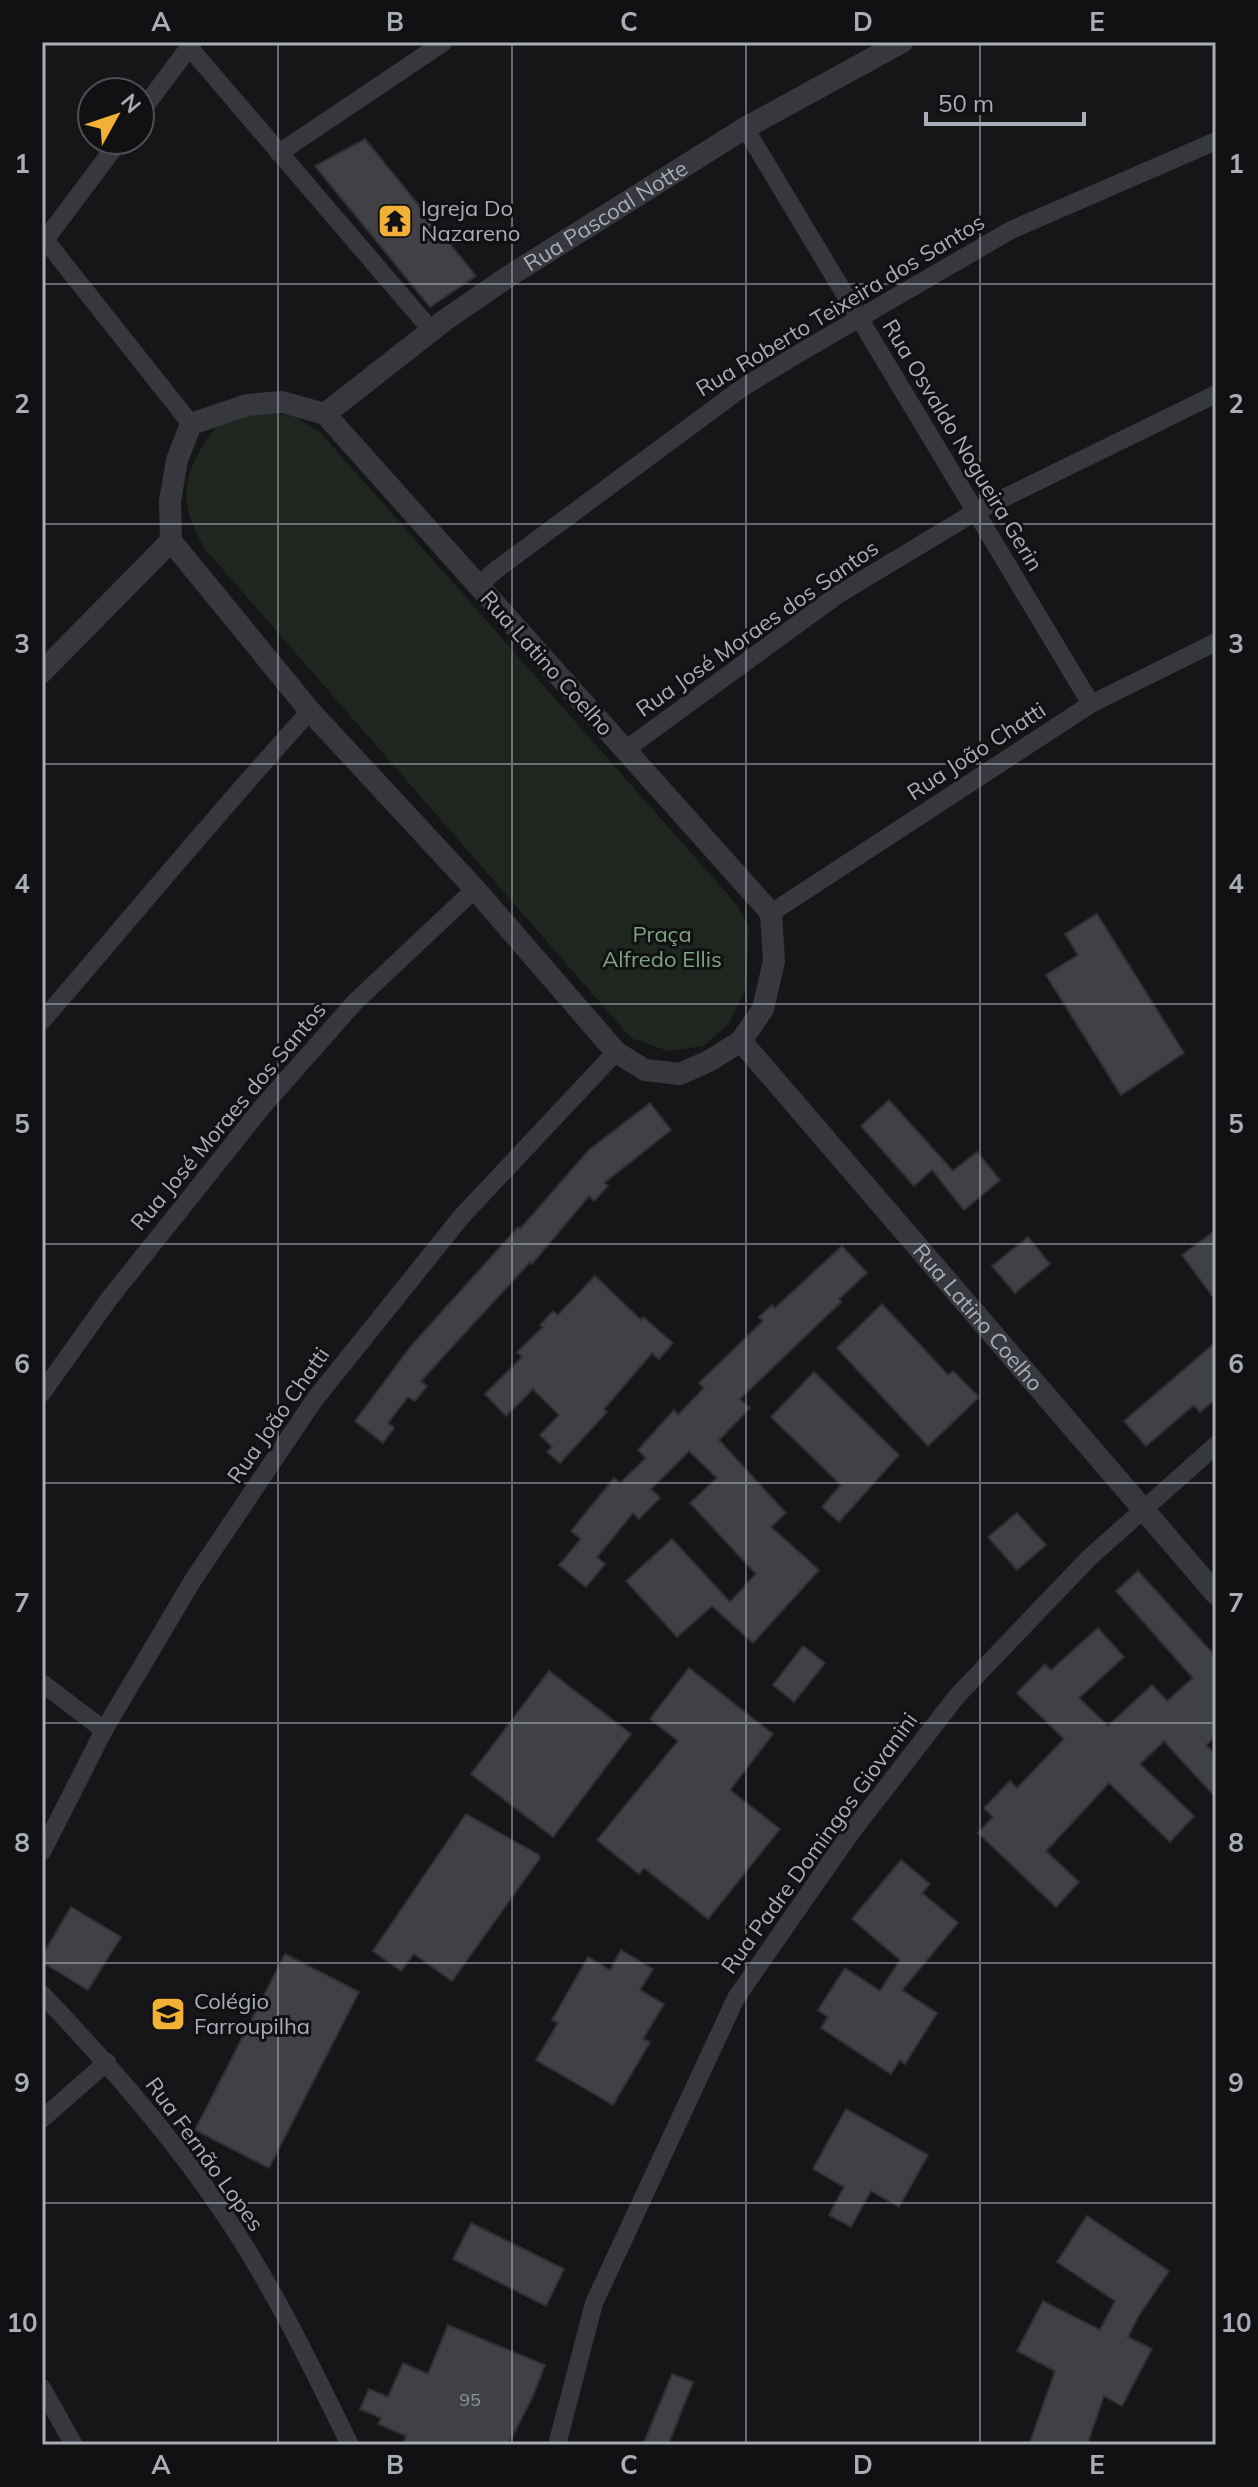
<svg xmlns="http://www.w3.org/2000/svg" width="1258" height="2487" font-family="Mulish,sans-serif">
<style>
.green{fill:#1e261f}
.building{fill:#404145;stroke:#303034;stroke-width:2}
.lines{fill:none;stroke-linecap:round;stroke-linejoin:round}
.minor{stroke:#37383d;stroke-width:18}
.tertiary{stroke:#37383d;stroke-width:22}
.grid{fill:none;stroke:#a8adb8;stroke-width:2;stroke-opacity:0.55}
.labels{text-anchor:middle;stroke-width:6;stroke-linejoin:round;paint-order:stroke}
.number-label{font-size:18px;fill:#8e929b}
.poi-label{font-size:22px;fill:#a8adb8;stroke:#111113;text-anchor:start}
.street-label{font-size:22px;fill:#a8adb8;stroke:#111113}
.park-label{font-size:22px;fill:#7fa381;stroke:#111113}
.neatline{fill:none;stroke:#a8adb8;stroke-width:3}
.grid-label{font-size:26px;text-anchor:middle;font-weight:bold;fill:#a8adb8}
</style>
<rect width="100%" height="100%" fill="#161618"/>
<path class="green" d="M266,413L293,416L320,432L737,905L749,927L746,989L728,1025L703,1046L668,1051L631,1038L205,549C182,510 179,483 204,444C211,433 222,418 235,415C244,412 256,414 266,413Z"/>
<g class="building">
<polygon points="365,139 476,276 430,307 315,166"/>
<polygon points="1097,914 1184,1053 1121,1095 1046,975 1078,955 1065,934"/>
<polygon points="889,1100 953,1171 977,1152 1000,1180 964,1210 932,1170 914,1186 861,1126"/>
<polygon points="650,1103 671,1130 604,1183 608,1186 594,1201 589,1196 532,1264 530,1262 421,1381 427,1386 415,1401 408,1397 388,1423 394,1428 383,1443 355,1421 411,1346 518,1227 520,1229 589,1150"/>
<polygon points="1216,1230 1216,1301 1182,1255"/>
<polygon points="1028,1237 1050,1264 1015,1293 992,1266"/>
<polygon points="842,1246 867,1273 839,1299 841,1302 740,1399 750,1408 719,1440 786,1513 771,1527 819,1570 753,1643 712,1606 677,1637 626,1581 672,1539 730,1602 756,1574 690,1503 717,1478 689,1451 651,1489 660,1498 639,1519 633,1513 597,1557 605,1564 586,1587 559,1565 581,1539 571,1531 614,1478 620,1483 646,1458 638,1450 674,1410 678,1415 704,1388 699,1383 763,1321 759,1317 772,1305 775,1308"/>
<polygon points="595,1276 641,1320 643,1317 673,1343 659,1359 652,1353 604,1409 607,1412 560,1463 547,1452 552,1447 540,1435 559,1415 533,1389 506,1416 485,1394 522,1357 517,1352 543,1327 540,1325 553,1311 558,1315"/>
<polygon points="882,1304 948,1375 953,1371 979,1397 928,1446 837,1348"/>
<polygon points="1216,1342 1216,1399 1200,1412 1194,1405 1146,1446 1124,1421"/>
<polygon points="814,1372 899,1455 839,1522 822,1507 841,1485 771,1417"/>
<polygon points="1017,1513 1046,1545 1017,1570 988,1537"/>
<polygon points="1138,1571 1216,1657 1216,1736 1206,1745 1216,1755 1216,1798 1164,1741 1140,1764 1194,1816 1170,1842 1109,1783 1046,1851 1079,1882 1056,1907 978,1833 993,1817 984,1808 1010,1781 1017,1788 1064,1739 1017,1693 1045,1664 1051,1670 1098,1628 1124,1657 1079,1698 1108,1726 1152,1685 1167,1701 1193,1678 1116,1591"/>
<polygon points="803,1646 825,1663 794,1702 773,1685"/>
<polygon points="689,1668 773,1734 730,1790 780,1829 708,1919 644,1868 639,1874 597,1840 678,1741 650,1719"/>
<polygon points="549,1671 631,1734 553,1837 471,1774"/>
<polygon points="466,1814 539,1855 540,1858 452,1981 414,1954 401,1971 373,1951"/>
<polygon points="901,1860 930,1884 922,1893 958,1923 902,1990 937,2013 905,2064 900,2060 891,2074 821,2028 828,2017 818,2010 845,1968 880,1991 900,1960 852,1919"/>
<polygon points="71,1907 121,1937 88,1990 42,1962 42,1956"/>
<polygon points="621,1950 653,1969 640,1990 664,2004 643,2039 650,2042 613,2105 536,2060 558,2023 552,2020 588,1957 610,1970"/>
<polygon points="285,1954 359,1992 269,2168 195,2130"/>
<polygon points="846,2109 928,2155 899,2207 871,2191 851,2227 829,2215 844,2187 813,2169"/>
<polygon points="1087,2216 1169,2271 1138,2317 1128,2337 1152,2349 1122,2406 1104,2396 1087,2445 1029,2445 1055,2371 1017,2351 1043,2301 1100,2330 1115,2301 1057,2262"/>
<polygon points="471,2223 564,2269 546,2306 453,2259"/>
<polygon points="448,2325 545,2365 533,2396 508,2445 402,2445 406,2436 378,2424 381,2418 360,2409 369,2389 388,2397 403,2363 428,2374"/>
<polygon points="672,2374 693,2382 668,2445 643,2445"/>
</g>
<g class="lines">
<g class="minor">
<polyline points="189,47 432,331"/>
<polyline points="140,113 193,42"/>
<polyline points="745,128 1091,704"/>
<polyline points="279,153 444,42"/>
<polyline points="42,236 191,424"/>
<polyline points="42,244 120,140"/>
<polyline points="478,586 496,570 742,388 796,355 1011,230 1216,141"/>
<polyline points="625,750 839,594 975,512 1216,394"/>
<polyline points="771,913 1091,704 1216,642"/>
<path d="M42,1021C131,918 218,812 310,711"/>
<polyline points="42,1393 109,1299 263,1106 356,1001 475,889"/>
<polyline points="42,1683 104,1730"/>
<polyline points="42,1852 104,1730 193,1580 315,1399 462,1216 616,1052"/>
<path d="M42,1994C105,2060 166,2129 218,2205C270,2280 310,2363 350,2445"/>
<polyline points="42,2119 107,2062"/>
<polyline points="42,2388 74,2445"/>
<polyline points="557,2445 594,2303 736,1998 850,1834 957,1696 1090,1557 1216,1445"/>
</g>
<g class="tertiary">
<polygon points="282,402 325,414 771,913 774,961 763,1009 741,1041 709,1061 680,1074 645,1070 616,1052 475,889 310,711 171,541 170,501 177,460 191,424 247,405"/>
<path id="s1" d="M325,414L445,320L509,276L745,128L902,42"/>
<polyline points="42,672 171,541"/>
<path id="s2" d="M741,1041L1216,1594"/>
</g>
</g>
<path class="grid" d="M278,42V2445M512,42V2445M746,42V2445M980,42V2445M42,284H1216M42,524H1216M42,764H1216M42,1004H1216M42,1244H1216M42,1483H1216M42,1723H1216M42,1963H1216M42,2203H1216"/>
<defs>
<g id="temple-square" transform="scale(1.8)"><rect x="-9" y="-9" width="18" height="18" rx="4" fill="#f2b134" stroke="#111113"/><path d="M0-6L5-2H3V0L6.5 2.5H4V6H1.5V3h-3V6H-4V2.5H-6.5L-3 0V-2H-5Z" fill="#111"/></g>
<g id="school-square" transform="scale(1.8)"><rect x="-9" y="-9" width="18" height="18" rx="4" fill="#f2b134" stroke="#111113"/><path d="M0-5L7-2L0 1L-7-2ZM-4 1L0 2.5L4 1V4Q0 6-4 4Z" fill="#111"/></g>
</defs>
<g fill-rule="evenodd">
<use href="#temple-square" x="395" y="221"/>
<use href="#school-square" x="168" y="2014"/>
</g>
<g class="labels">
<g class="number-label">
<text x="470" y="2406">95</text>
</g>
<g class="poi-label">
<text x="421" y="216">Igreja Do<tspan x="421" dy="25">Nazareno</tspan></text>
<text x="194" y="2009">Colégio<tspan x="194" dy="25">Farroupilha</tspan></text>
</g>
<g class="street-label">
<text dy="8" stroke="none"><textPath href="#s1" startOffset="344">Rua Pascoal Notte</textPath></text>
<text transform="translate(840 305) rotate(-31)" y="8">Rua Roberto Teixeira dos Santos</text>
<text transform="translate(963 445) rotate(59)" y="8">Rua Osvaldo Nogueira Gerin</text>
<text transform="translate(757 628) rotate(-35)" y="8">Rua José Moraes dos Santos</text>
<text transform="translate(547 663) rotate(48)" y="8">Rua Latino Coelho</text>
<text transform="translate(976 751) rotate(-33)" y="8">Rua João Chatti</text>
<text transform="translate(228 1116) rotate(-50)" y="8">Rua José Moraes dos Santos</text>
<text dy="8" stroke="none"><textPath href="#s2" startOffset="364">Rua Latino Coelho</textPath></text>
<text transform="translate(278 1415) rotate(-55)" y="8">Rua João Chatti</text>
<text transform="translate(819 1843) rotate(-54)" y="8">Rua Padre Domingos Giovanini</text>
<text transform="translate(205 2154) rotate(54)" y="8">Rua Fernão Lopes</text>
</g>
<g class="park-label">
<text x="662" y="942">Praça<tspan x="662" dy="25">Alfredo Ellis</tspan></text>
</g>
</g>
<rect width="1258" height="2487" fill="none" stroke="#111113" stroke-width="88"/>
<g transform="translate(116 116) rotate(50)"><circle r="38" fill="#111113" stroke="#4d4f55" stroke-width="2"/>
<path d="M0-6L14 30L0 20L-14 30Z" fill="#f2b134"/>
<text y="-12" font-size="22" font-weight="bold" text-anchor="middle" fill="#a8adb8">N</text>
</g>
<path d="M926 112v12h158v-12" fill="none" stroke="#a8adb8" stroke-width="4"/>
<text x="938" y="112" font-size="24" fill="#a8adb8" stroke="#111113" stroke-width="6" paint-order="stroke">50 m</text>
<rect x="44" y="44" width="1170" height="2399" class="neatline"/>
<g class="grid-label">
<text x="161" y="31">A</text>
<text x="395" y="31">B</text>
<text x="629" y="31">C</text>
<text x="863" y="31">D</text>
<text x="1097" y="31">E</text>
<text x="22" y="173">1</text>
<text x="1236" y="173">1</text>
<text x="22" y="413">2</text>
<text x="1236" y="413">2</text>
<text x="22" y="653">3</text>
<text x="1236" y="653">3</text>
<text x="22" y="893">4</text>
<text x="1236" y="893">4</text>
<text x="22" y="1133">5</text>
<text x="1236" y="1133">5</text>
<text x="22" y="1373">6</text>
<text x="1236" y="1373">6</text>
<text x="22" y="1612">7</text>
<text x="1236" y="1612">7</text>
<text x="22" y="1852">8</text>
<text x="1236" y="1852">8</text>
<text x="22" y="2092">9</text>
<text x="1236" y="2092">9</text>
<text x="22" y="2332">10</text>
<text x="1236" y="2332">10</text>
<text x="161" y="2474">A</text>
<text x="395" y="2474">B</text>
<text x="629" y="2474">C</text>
<text x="863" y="2474">D</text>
<text x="1097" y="2474">E</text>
</g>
</svg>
